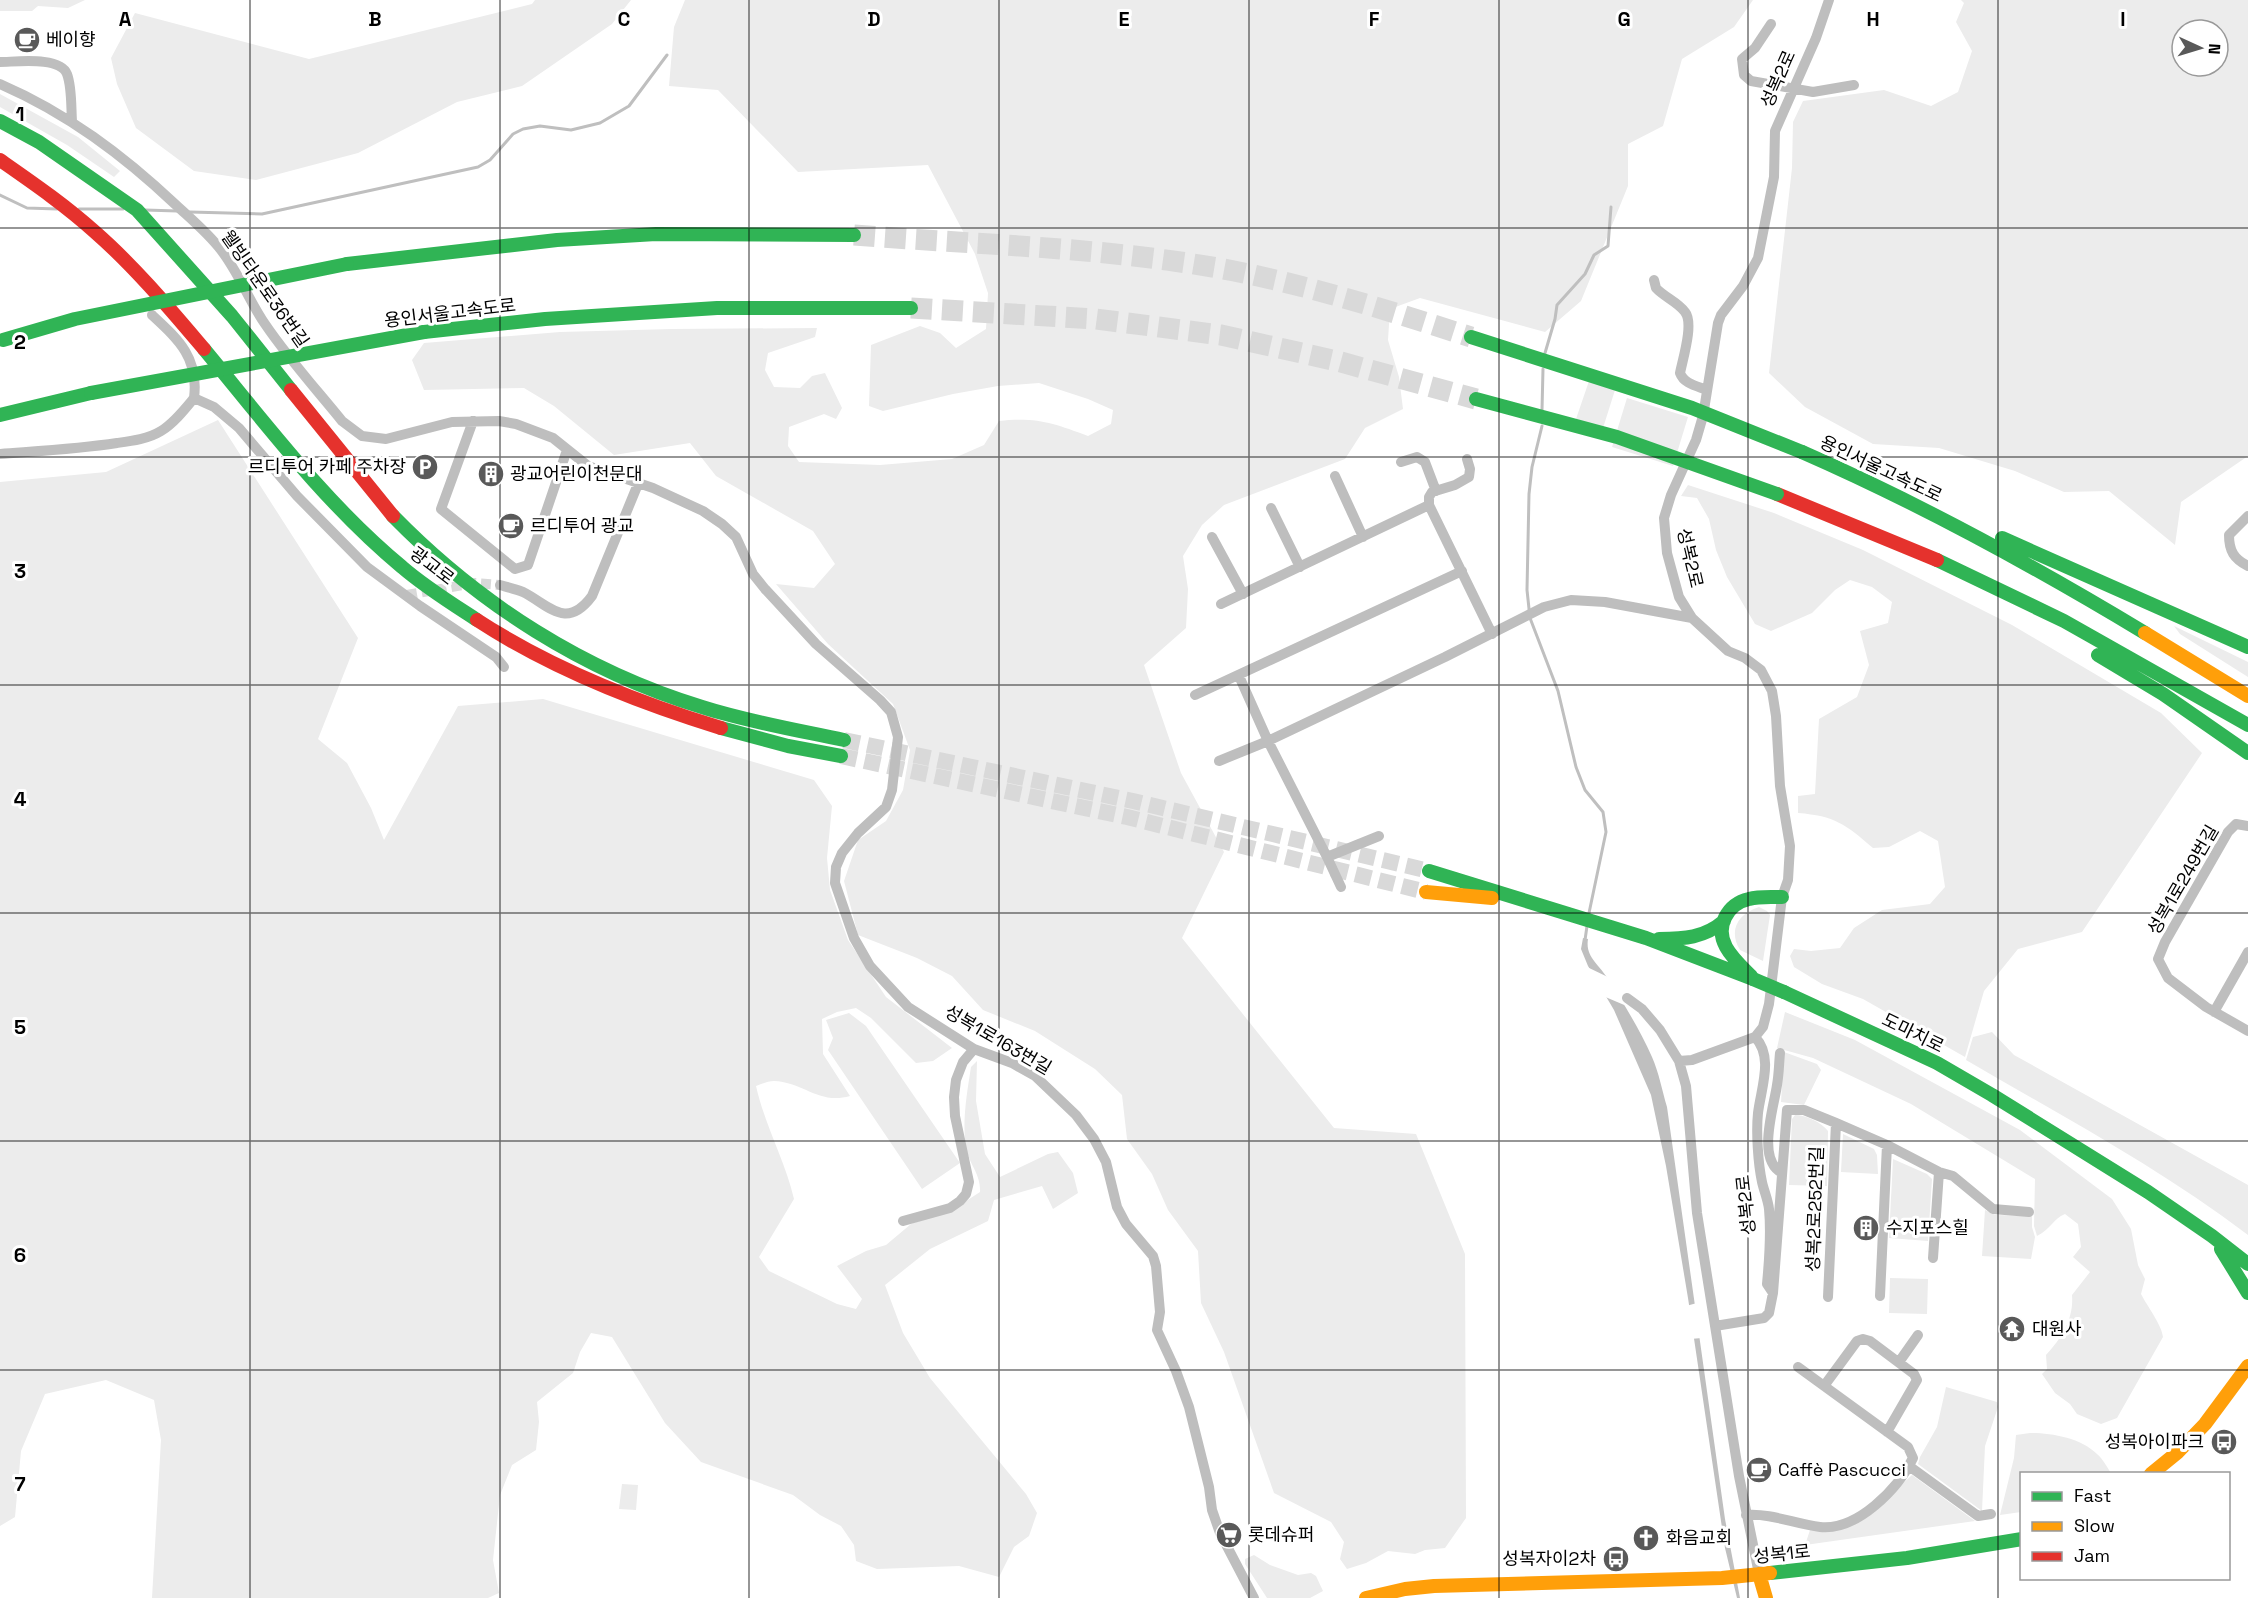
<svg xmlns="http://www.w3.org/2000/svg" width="2248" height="1598" font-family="'Space Grotesk','Noto Sans KR',sans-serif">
  <rect width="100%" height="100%" fill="#fff"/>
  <path fill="#ececec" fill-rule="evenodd" d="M 0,0 L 85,0 L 68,8 L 38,6 L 32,11 L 0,11 Z
    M 535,0 L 631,0 L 612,24 L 522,86 L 457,102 L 358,153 L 256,180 L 194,171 L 136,128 L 117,84 L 111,58 L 135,13 L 309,59 L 532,4 Z
    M 685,0 L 1753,0 L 1734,27 L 1682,59 L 1663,126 L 1628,144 L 1628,186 L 1581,301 L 1545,332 L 1420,298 L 1390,309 L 1388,340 L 1399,377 L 1403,409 L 1365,428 L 1345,459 L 1224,505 L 1202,525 L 1183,556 L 1188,589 L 1186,628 L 1144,665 L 1181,773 L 1224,852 L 1182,938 L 1334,1128 L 1416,1134 L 1465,1254 L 1466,1518 L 1445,1548 L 1425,1550 L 1415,1554 L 1388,1551 L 1366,1563 L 1347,1569 L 1340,1559 L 1344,1542 L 1331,1522 L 1274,1493 L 1224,1352 L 1201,1303 L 1198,1251 L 1168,1210 L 1152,1174 L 1127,1139 L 1122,1095 L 1095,1069 L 1035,1031 L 983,1010 L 952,976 L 917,958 L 858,935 L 844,881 L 858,840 L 886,821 L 903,790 L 910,750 L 893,704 L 828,644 L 776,584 L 814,588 L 835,564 L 813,531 L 716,476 L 690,443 L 614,455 L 554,406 L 524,388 L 424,390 L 412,360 L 424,343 L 560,332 L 672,329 L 817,328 L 815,337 L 768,353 L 765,370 L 774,387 L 800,388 L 812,376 L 825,373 L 842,408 L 836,419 L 824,414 L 789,427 L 788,446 L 799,462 L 880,465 L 952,459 L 984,445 L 999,421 C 1037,417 1053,423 1088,436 L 1111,424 L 1113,410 L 1088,399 L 1039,383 L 998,386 L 953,394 L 883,411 L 869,406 L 871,345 L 920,326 L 940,333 L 956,348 L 986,329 L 988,293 L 975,254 L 928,165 L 798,172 L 718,90 L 669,86 L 674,27 Z
    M 1961,0 L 2248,0 L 2248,456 L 2181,502 L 2175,545 L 2109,491 L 2064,492 L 2015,471 L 1939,448 L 1873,444 L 1805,407 L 1769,373 L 1792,168 L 1793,122 L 1803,101 L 1884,90 L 1931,106 L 1958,92 L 1972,51 L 1956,22 L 1964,3 ZM 2182,30 L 2218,30 L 2218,66 L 2182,66 Z
    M 0,94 L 78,137 L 120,171 L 114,177 L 67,145 L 0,107 Z
    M 1589,381 L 1615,390 L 1603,428 L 1576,419 Z
    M 1627,398 L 1688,417 L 1673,466 L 1612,447 Z
    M 218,420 L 358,638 L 318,739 L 347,763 L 371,808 L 384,840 L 458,706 L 543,699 L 814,780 L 832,806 L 827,858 L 830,890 L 848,940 L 886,997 L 952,1048 L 933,1061 L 916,1063 L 871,1018 L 856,1008 L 837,1012 L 822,1019 L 823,1054 L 850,1096 C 819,1105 803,1082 774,1081 C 768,1081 761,1084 756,1086 C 765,1126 785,1160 794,1199 L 759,1257 L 769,1271 L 837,1304 L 856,1309 L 862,1299 L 837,1266 L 866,1251 L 886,1245 L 911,1224 L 957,1207 L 980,1192 C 981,1176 971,1166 967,1152 C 961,1126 967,1093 971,1067 L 977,1061 L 976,1101 L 985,1154 L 1000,1177 L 1048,1154 L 1058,1152 L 1073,1173 L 1078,1193 L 1053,1209 L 1042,1186 L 994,1200 L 988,1221 L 930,1249 L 885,1285 L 903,1333 L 930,1378 L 1026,1494 L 1037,1513 L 1029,1536 L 1014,1547 L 999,1577 L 959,1566 L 877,1569 L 856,1561 L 854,1545 L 841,1526 L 820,1515 L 793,1495 L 701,1462 L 665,1423 L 612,1337 L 591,1333 L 580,1352 L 573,1373 L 537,1402 L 539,1422 L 536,1450 L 512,1465 L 500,1495 L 493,1560 L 499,1593 L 488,1598 L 152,1598 L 161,1440 L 154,1400 L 106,1380 L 45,1394 L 21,1451 L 15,1517 L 0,1526 L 0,482 L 106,472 Z
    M 1688,485 L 1774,513 L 1863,550 L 2012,625 L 2161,713 L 2202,753 L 2082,932 L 2018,949 L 1984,991 L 1965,1057 L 1863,999 L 1822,984 L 1794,967 L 1790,956 L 1794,949 L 1811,951 L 1840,948 L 1854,928 L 1882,910 L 1930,904 L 1945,887 L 1938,841 L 1920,831 L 1889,847 L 1873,848 C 1845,824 1835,816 1798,813 L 1798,796 L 1815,794 L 1819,719 L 1857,697 L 1869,665 L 1860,631 L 1888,623 L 1892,602 L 1872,587 L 1850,580 L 1835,590 L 1812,613 L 1771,631 L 1755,624 L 1727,577 L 1716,550 L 1709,519 L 1697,498 L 1681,496 Z
    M 2174,626 L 2248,662 L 2248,677 L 2180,634 Z
    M 1759,907 L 1767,911 L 1770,915 L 1763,961 L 1740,950 C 1728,930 1738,914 1759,907 Z
    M 1785,1012 L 1855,1040 L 2020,1130 L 2112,1199 L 2131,1229 L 2138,1265 L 2145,1279 L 2141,1294 C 2147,1306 2162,1325 2163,1337 L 2117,1418 L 2101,1424 L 2077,1414 L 2070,1404 L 2055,1393 L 2042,1374 L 2047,1369 L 2046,1355 C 2062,1338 2074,1318 2072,1295 L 2090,1272 L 2073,1257 L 2081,1247 L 2078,1224 L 2065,1214 C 2053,1219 2051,1229 2037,1236 L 2034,1226 L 2035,1179 L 1911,1104 L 1813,1058 L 1777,1048 Z
    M 849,1013 L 866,1026 L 960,1163 L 922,1189 L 828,1050 L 833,1038 L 826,1020 Z
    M 1992,1032 L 2014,1055 L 2248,1185 L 2248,1235 C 2160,1168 2062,1116 1966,1060 L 1973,1037 Z
    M 1784,1052 L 1817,1064 L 1821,1070 L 1804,1105 L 1781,1102 Z
    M 1795,1115 C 1806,1115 1821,1122 1828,1131 L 1827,1186 L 1789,1185 L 1792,1119 Z
    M 1843,1134 L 1874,1149 L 1877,1155 L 1878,1174 L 1841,1172 Z
    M 1893,1159 L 1927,1174 L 1932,1179 L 1928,1241 L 1889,1238 Z
    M 1985,1210 L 1995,1215 L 2032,1216 L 2032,1227 L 2035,1237 L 2031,1259 L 1982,1256 Z
    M 1890,1278 L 1928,1279 L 1927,1314 L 1889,1313 Z
    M 1946,1387 L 1997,1402 L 1998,1407 L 1985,1446 L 1982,1511 L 1918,1464 L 1920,1457 L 1937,1427 Z
    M 2030,1433 C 2052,1433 2081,1438 2097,1454 C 2103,1459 2107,1467 2111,1473 L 2022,1474 L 2021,1512 L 2000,1515 L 2014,1458 L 2016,1435 Z
    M 1912,1475 L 1975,1521 L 1805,1545 L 1810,1530 C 1824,1527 1849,1526 1862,1519 C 1882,1509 1895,1490 1912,1475 Z
    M 622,1484 L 638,1485 L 636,1510 L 619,1509 Z
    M 1254,1555 L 1270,1565 L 1298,1575 L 1311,1573 L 1316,1576 L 1323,1591 L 1310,1598 L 1267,1598 L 1245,1564 L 1245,1559 Z"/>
  <path fill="#bfbfbf" d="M 1583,938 L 1588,939 C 1585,957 1599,964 1608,979 C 1624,1004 1640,1030 1652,1057 C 1659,1073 1662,1090 1667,1107 L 1725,1519 L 1740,1598 L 1737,1598 L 1725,1548 L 1688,1298 L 1666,1166 L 1651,1095 L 1614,1010 L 1588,966 L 1581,949 Z"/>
  <path fill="#fff" d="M 1585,966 L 1612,979 L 1629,1007 L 1603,996 Z
    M 1697,1303 L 1702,1338 L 1690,1339 L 1686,1306 Z"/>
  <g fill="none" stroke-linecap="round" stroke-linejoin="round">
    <path stroke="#bfbfbf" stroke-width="3" d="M 0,195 L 27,208 L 57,209
      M 79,209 L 123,209
      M 145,210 L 177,211
      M 190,212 L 262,214 L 478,167 L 490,160 L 513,134 L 523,129 L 540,126 L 571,130 L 600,123 L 629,106 L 667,55
      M 1545,353 L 1555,319 L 1557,305 L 1585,274 L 1594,255 L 1608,246 L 1611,207
      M 1542,410 L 1543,369
      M 1542,426 L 1532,467 L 1529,494 L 1527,590 L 1530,618 L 1558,691 L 1576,767 L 1585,790 L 1603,812 L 1606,832 L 1589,913
      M 1585,940 L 1587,926"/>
    <path stroke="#d9d9d9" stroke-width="10" stroke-dasharray="10 5" stroke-linecap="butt" d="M 407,595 L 475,583 L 500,585"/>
    <path stroke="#d9d9d9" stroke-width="16" stroke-dasharray="16 8" stroke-linecap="butt" d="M 844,740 L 1133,801 L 1429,871
      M 841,756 L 1127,817 L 1426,892"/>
    <path stroke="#d9d9d9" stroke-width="21" stroke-dasharray="21 10" stroke-linecap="butt" d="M 854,235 C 981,245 1109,247 1234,271 C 1315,287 1393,312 1471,337
      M 911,308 L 1096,319 L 1221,335 L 1337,361 L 1476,399"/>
    <path stroke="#bebebe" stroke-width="10" d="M 1771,24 L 1755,48 L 1742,59 L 1744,75 L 1751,81 L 1813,92 L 1854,85
      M 0,62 C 16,62 60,56 67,74 C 72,87 71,107 72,121
      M 0,84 C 67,113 123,155 176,205 C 191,219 208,233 221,250 C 239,273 249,301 265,324 C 288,358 316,389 342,421 L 362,436 L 386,439 L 452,422 L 499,421 L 516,424 L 553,438 L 588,466 L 653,488 L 703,511 L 722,524 L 736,537 L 753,574 L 765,589 L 816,644 L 880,700 L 891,712 L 898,737 L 892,790 L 886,807 L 858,833 L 842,853 L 836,867 L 835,883 L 854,938 L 870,966 L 908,1007 L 974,1049 L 1012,1063 L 1035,1076 L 1076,1115 L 1094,1139 L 1106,1162 L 1117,1207 L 1126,1224 L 1153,1256 L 1156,1266 L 1160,1312 L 1157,1330 L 1176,1371 L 1189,1407 L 1209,1487 L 1212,1510 L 1220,1533 L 1254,1598
      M 1654,280 L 1656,288 C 1664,297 1678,302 1685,312 C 1694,323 1683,358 1680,373 C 1684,384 1697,386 1707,390
      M 194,398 L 214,407 L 239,428 L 297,496 L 367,567 L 420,606 L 496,657 L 504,667
      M 473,421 L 441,509 L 515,569 L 528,565 L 567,450
      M 0,454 C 39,451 78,449 117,443 C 132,441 148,439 161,431 C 174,423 185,409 194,398 C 199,358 179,340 152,315
      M 1401,462 L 1417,457 L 1425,462 L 1436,491
      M 1335,476 L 1363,537
      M 1429,505 L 1429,497 L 1432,492 L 1455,485 L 1469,477 L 1470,469 L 1467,459
      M 1271,508 L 1300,567
      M 2248,516 L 2229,535 C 2229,551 2234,559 2248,566
      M 1212,537 L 1243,594
      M 500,585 C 507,587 515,589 523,592 C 549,605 566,631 592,596 L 638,484
      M 1221,604 L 1429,505 L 1492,634
      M 1239,676 L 1268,741 L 1327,857 L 1379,836
      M 1195,695 L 1462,571
      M 1219,761 L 1268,741 L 1445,657 L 1544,607 L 1571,600 L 1605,602 L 1692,618
      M 2248,826 L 2236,824 L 2228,832 L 2165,942 L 2158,959 L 2168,978 L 2206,1007 L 2248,1031
      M 1327,857 L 1341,887
      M 1627,998 L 1642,1009 L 1660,1030 L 1679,1061 L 1686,1086 L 1697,1213 L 1739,1476 L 1759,1574
      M 2214,1012 L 2248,952
      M 1755,1037 C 1774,1057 1761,1088 1758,1113 C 1756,1132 1758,1163 1762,1182 C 1764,1191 1768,1200 1769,1209 C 1771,1230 1769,1263 1767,1284 L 1773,1293
      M 1780,1053 C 1779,1063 1779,1074 1777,1085 C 1774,1107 1756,1160 1782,1173
      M 1679,1061 L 1692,1060 L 1755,1037 L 1763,1027 L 1769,1004 L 1782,897 L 1788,880 L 1790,846 L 1780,786 L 1776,716 L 1772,691 L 1761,670 L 1745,658 L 1728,651 L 1692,618 L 1679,597 L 1667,553 L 1664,518 L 1671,495 L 1696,440 L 1703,416 L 1718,323 L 1721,315 L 1743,286 L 1758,258 L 1774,177 L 1775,131 L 1816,38 L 1829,0
      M 903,1221 L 950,1208 L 960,1201 L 966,1194 L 969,1182 L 955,1116 L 954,1097 L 956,1080 L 963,1062 L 974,1049
      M 1933,1258 L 1939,1172
      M 1880,1296 L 1887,1145
      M 1828,1297 L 1836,1123
      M 1715,1326 L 1764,1318 L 1769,1313 L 1773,1293 L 1787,1110 L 1804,1110 L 1836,1123 L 1887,1145 L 1939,1172 L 1953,1176 L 1993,1209 L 2029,1212
      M 1899,1362 L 1918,1335
      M 1824,1386 L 1857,1341 L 1863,1339 L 1870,1341 L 1914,1374 L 1917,1380 L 1887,1432
      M 1909,1466 L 1978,1516 L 1991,1514
      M 1746,1515 C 1771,1513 1795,1524 1820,1527 C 1857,1531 1898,1489 1913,1458 L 1908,1447 L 1798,1367"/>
    <path stroke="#30b455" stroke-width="14" d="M 0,121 L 39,142 L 137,210 L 232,316 L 291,390
      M 347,264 L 557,240 L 656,234 L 854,235
      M 424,332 L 545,319 L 717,308 L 911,308
      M 204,349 C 266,424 326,504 402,567 C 425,587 451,603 477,620
      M 0,415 L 91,393
      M 1802,452 C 1921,504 2034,566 2145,633
      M 393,516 C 479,604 584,671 702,707 C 749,722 797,730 844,740
      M 2002,538 L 2248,647
      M 1937,560 L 2064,621 L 2248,725
      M 2098,655 L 2163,694 L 2248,753
      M 721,728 L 788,746 L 841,756
      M 1429,871 L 1646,938 L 1753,979
      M 1659,939 C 1684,939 1704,938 1724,921
      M 1751,976 C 1742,967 1732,958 1726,947 C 1715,927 1727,904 1749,899 C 1759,896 1771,897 1782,897
      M 1784,992 L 1937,1063 L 1992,1095 L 2148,1192 L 2212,1236 L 2248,1264
      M 2221,1249 L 2248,1293
      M 1770,1573 L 1907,1558 L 2022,1539"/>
    <path stroke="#ff9f0a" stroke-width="14" d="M 2145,633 L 2248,696
      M 1426,892 L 1492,898
      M 2151,1474 L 2178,1452 L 2205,1424 L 2248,1366
      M 1759,1574 L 1766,1598
      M 1366,1598 L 1405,1589 L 1434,1586 L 1722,1578 L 1770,1573"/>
    <path stroke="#e5322d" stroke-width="14" d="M 0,160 C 33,183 65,205 95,232 C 135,267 170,309 204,349
      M 291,390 L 393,516
      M 1777,494 L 1937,560
      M 477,620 C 552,669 636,702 721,728"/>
    <path stroke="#30b455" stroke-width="14" d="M 1471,337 L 1692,408 L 1802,452
      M 3,340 L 75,319 L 347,264
      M 91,393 L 424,332
      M 1476,399 L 1617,437 L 1777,494
      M 1753,979 L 1784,992"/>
  </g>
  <path fill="none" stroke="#000" stroke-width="1.5" stroke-opacity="0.55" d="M 250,0 L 250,1598M 500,0 L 500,1598M 749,0 L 749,1598M 999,0 L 999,1598M 1249,0 L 1249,1598M 1499,0 L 1499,1598M 1748,0 L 1748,1598M 1998,0 L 1998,1598M 0,228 L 2248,228M 0,457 L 2248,457M 0,685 L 2248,685M 0,913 L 2248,913M 0,1141 L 2248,1141M 0,1370 L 2248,1370"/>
  <defs>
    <symbol id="cafe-disc" viewBox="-11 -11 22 22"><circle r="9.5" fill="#595959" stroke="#fff"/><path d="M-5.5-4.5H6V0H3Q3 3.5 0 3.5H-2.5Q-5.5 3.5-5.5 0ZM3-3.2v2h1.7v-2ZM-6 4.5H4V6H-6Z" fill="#fff"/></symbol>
    <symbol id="parking-disc" viewBox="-11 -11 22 22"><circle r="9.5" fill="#595959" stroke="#fff"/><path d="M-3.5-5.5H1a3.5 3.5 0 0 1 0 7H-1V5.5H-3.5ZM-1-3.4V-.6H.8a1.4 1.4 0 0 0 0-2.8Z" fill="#fff"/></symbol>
    <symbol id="building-disc" viewBox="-11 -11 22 22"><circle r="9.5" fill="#595959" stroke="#fff"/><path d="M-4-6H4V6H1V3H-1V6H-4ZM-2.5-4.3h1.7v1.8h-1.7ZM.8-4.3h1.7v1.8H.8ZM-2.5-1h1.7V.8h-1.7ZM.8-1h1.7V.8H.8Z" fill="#fff"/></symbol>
    <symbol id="temple-disc" viewBox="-11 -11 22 22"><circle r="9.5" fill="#595959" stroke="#fff"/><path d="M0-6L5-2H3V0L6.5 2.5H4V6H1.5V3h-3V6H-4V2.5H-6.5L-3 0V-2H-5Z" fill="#fff"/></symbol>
    <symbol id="bus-disc" viewBox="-11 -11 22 22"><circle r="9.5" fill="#595959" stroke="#fff"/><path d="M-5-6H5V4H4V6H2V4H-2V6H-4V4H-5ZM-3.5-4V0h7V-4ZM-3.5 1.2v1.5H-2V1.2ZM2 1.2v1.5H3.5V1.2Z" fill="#fff"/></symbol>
    <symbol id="supermarket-disc" viewBox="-11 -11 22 22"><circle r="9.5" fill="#595959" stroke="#fff"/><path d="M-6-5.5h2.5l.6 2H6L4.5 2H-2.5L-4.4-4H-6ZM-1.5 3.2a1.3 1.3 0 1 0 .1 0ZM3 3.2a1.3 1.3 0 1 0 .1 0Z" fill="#fff"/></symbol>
    <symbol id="church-disc" viewBox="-11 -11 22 22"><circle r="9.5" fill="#595959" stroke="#fff"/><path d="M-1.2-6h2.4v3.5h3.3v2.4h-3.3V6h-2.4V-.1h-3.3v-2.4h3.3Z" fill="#fff"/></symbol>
  </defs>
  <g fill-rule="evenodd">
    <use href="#cafe-disc" x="12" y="25" width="30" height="30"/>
    <use href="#parking-disc" x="410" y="452" width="30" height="30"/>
    <use href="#building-disc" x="476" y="459" width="30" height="30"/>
    <use href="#cafe-disc" x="496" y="511" width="30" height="30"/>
    <use href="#building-disc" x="1851" y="1213" width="30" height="30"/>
    <use href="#temple-disc" x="1997" y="1314" width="30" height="30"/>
    <use href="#bus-disc" x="2209" y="1427" width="30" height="30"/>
    <use href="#cafe-disc" x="1744" y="1455" width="30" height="30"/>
    <use href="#supermarket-disc" x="1214" y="1520" width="30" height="30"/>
    <use href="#church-disc" x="1631" y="1523" width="30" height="30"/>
    <use href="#bus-disc" x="1601" y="1544" width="30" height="30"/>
  </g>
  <g text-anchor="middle" stroke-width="6" stroke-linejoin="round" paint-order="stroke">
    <g font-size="18" fill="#000" stroke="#fff" text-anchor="start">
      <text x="46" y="46">베이향</text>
      <text x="406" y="473" text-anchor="end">르디투어 카페 주차장</text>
      <text x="510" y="480">광교어린이천문대</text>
      <text x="530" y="532">르디투어 광교</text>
      <text x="1886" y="1234">수지포스힐</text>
      <text x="2032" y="1335">대원사</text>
      <text x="2204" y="1448" text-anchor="end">성복아이파크</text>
      <text x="1778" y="1476">Caffè Pascucci</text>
      <text x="1248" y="1541">롯데슈퍼</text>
      <text x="1666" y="1544">화음교회</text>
      <text x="1596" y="1565" text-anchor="end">성복자이2차</text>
    </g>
    <g font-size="18" fill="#000" stroke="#fff">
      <text transform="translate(1778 79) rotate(-66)" y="6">성복2로</text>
      <text transform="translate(265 289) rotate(55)" y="6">웰빙타운로36번길</text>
      <text transform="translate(450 313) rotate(-7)" y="6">용인서울고속도로</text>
      <text transform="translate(1881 469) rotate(25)" y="6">용인서울고속도로</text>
      <text transform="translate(1690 558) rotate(77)" y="6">성복2로</text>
      <text transform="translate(432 566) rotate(37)" y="6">광교로</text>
      <text transform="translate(2183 880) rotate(-60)" y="6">성복1로249번길</text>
      <text transform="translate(1913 1033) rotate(26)" y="6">도마치로</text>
      <text transform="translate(998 1040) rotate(30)" y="6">성복1로163번길</text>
      <text transform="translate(1746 1205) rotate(-96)" y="6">성복2로</text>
      <text transform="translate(1815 1209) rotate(-88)" y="6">성복2로252번길</text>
      <text transform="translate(1782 1554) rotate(-6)" y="6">성복1로</text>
    </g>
  </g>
  <g font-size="20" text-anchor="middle" font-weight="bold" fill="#000" stroke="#fff" stroke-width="6" stroke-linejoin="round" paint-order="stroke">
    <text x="125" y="26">A</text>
    <text x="375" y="26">B</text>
    <text x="624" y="26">C</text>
    <text x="874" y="26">D</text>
    <text x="1124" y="26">E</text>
    <text x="1374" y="26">F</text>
    <text x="1624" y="26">G</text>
    <text x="1873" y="26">H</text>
    <text x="2123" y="26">I</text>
    <text x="20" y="121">1</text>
    <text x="20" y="349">2</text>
    <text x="20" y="578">3</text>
    <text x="20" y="806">4</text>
    <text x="20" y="1034">5</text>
    <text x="20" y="1262">6</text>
    <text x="20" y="1491">7</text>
  </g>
  <rect x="2020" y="1472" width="210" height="108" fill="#ffffff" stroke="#999999" stroke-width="1.5"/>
  <rect x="2032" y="1492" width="30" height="9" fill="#30b455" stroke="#999999" stroke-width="1.5"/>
  <text x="2074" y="1502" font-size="18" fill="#000000">Fast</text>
  <rect x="2032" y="1522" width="30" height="9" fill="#ff9f0a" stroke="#999999" stroke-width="1.5"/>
  <text x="2074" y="1532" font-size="18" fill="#000000">Slow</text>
  <rect x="2032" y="1552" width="30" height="9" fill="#e5322d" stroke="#999999" stroke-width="1.5"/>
  <text x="2074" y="1562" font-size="18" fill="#000000">Jam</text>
  <g transform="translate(2200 48) rotate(94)"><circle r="28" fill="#ffffff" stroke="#999999" stroke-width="1.5"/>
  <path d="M0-4.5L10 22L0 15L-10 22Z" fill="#595959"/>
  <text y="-9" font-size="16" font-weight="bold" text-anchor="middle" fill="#000000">N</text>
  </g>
</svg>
